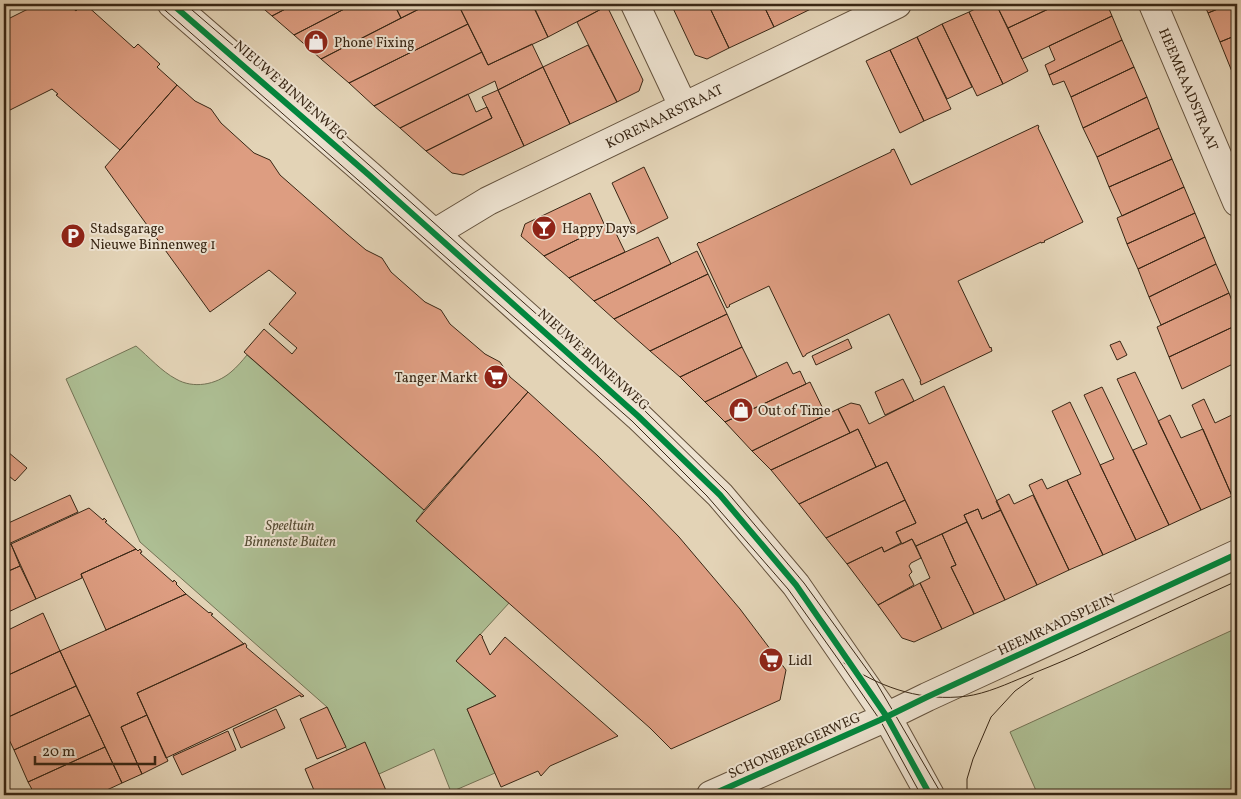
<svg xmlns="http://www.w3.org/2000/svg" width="1241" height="799" font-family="Vollkorn,serif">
  <rect width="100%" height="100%" fill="#e3d3b6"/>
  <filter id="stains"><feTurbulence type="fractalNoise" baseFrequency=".004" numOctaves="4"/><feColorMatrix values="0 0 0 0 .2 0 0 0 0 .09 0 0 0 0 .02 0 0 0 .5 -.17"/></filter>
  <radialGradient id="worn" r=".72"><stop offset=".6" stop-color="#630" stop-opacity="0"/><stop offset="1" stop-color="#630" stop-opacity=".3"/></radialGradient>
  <path fill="#adbe93" stroke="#737254" d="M 136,346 C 149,357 161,371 176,379 C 193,389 216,385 231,372 C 237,367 242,361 247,355 L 424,510 L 416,521 L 509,603 L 456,661 L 496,696 L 467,709 L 495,773 L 451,792 L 434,749 L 379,774 L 347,750 L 327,707 L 140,542 L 66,379 Z
    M 1237,628 L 1237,795 L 1038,795 L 1010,732 Z"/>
  <path fill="#dd9d81" stroke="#392715" d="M 38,4 L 68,4 L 76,11 L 82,4 L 85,4 L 134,48 L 138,44 L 160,64 L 157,67 L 177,85 L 120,150 L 56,95 L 58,94 L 52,89 L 4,113 L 4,21 Z
    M 258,4 L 295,4 L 272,16 Z
    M 295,4 L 354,4 L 294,35 L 272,16 Z
    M 354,4 L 394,4 L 401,18 L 321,59 L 294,35 Z
    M 394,4 L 429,4 L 401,18 Z
    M 429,4 L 458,4 L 468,24 L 349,83 L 321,59 Z
    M 458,4 L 473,4 L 474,6 L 480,4 L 532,4 L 548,37 L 488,65 Z
    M 546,4 L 606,4 L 607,6 L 548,37 L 535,9 Z
    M 671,4 L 708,4 L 729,48 L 707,59 L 695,55 Z
    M 708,4 L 763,4 L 774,27 L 729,48 Z
    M 763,4 L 819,4 L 819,5 L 774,27 Z
    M 985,4 L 996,4 L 1028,71 L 1003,84 L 969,12 Z
    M 996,4 L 1059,4 L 1008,28 Z
    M 1059,4 L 1107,4 L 1112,16 L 1022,59 L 1008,28 Z
    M 1204,4 L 1230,4 L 1208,13 Z
    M 1230,4 L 1237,4 L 1237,35 L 1220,42 L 1208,13 Z
    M 607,6 L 643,80 L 639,91 L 617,102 L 577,22 Z
    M 969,12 L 1003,84 L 977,96 L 942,24 Z
    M 1112,16 L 1122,40 L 1049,75 L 1045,65 L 1055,60 L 1049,46 Z
    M 468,24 L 482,52 L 374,106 L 349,83 Z
    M 942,24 L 972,87 L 947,99 L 917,37 Z
    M 1237,35 L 1237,84 L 1220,42 Z
    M 917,37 L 951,109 L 924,121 L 890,50 Z
    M 1122,40 L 1134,67 L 1071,97 L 1064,81 L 1053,85 L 1049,75 Z
    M 532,44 L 543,67 L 498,90 L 495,81 L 400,128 L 374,106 L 482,52 L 488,65 Z
    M 588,45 L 617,102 L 570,124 L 543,67 Z
    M 890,50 L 924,121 L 900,133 L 866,61 Z
    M 543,67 L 570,124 L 524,146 L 498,90 Z
    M 1134,67 L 1147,97 L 1083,128 L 1071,97 Z
    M 177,85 L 195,101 L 211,109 L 221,123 L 254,153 L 270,160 L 280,175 L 347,234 L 366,250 L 382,258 L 391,272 L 425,302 L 441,310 L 450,324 L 485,354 L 500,362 L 510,377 L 528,392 L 424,510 L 244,352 L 264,329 L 292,354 L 297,348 L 269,324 L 296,293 L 269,270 L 210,312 L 105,167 Z
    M 498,90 L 524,146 L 463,175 L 452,173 L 426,151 L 492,118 L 482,97 Z
    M 468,94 L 476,112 L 487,107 L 492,118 L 426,151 L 400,128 Z
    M 1147,97 L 1159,128 L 1097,157 L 1083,128 Z
    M 1038,125 L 1039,127 L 1038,128 L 1083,222 L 1044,241 L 1045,242 L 1041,243 L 1041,242 L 958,281 L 990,348 L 991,347 L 992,351 L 921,385 L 920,381 L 921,381 L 889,314 L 806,354 L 806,355 L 803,357 L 769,286 L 729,305 L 730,306 L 727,308 L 697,244 L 699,242 L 700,243 L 870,162 L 891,152 L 891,150 L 894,149 L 911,185 Z
    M 1159,128 L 1172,159 L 1109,187 L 1097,157 Z
    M 1172,159 L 1184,187 L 1122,216 L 1109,187 Z
    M 644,167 L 668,218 L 636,234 L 612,183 Z
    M 1184,187 L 1195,213 L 1127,244 L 1117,218 Z
    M 590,193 L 605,226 L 544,256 L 521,236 L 525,224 Z
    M 1195,213 L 1205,237 L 1138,269 L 1127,244 Z
    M 611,223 L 625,252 L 569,278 L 544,256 Z
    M 658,237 L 671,264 L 594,301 L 569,278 Z
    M 1205,237 L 1216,264 L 1149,297 L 1138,269 Z
    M 697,251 L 708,274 L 614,319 L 594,301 Z
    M 1216,264 L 1229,293 L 1161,325 L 1149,297 Z
    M 708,274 L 727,314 L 650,351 L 614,319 Z
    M 1229,293 L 1237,314 L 1237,325 L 1169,357 L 1157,327 Z
    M 727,314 L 742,347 L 680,377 L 650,351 Z
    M 1237,325 L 1237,362 L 1182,389 L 1169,357 Z
    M 848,339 L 852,348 L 816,365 L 812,356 Z
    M 1120,341 L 1127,355 L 1117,360 L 1110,345 Z
    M 742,347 L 757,377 L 705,402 L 680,377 Z
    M 787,362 L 793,374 L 800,371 L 806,384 L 725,422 L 705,402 Z
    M 1135,372 L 1201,510 L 1169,525 L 1133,450 L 1147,444 L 1117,379 Z
    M 903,379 L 914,401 L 885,415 L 875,392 Z
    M 810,382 L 826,415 L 752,451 L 725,422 Z
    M 944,386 L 1001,510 L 982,519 L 978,509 L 964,515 L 967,522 L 916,546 L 912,539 L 902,544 L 896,532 L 916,523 L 887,462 L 876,467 L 858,429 L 850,433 L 838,409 L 851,403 L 860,405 L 869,424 Z
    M 1102,387 L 1169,525 L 1136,540 L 1100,465 L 1114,459 L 1084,395 Z
    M 528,392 L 598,456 L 646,503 L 679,537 L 740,609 L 786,670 L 780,700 L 671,749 L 650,728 L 416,521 Z
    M 1204,399 L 1215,423 L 1236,413 L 1237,414 L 1237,494 L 1232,496 L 1192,405 Z
    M 1070,402 L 1136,540 L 1103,555 L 1067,480 L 1081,474 L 1052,411 Z
    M 838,409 L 850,433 L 771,470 L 752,451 Z
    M 1170,415 L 1181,438 L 1203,429 L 1232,496 L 1201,510 L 1158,421 Z
    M 858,429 L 876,467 L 799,504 L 771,470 Z
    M 8,452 L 27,468 L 15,481 L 4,472 L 4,457 Z
    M 887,462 L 905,500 L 826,538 L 799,504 Z
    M 1042,479 L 1047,489 L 1067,480 L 1103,555 L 1069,570 L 1029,485 Z
    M 1009,494 L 1014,504 L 1033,495 L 1069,570 L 1037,585 L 996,501 Z
    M 70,495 L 78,512 L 4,546 L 4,525 Z
    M 905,500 L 916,523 L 896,532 L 901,543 L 884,552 L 882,547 L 847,564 L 826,538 Z
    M 89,508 L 103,520 L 104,518 L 107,521 L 105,522 L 136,549 L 81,574 L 82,578 L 36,599 L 11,544 Z
    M 978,509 L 982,519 L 1001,510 L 1037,585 L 1005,600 L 964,515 Z
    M 967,522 L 1005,600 L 974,614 L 951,567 L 956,565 L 942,534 Z
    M 942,534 L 956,565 L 951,567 L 974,614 L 942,629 L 920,583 L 930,578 L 916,546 Z
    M 912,539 L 921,558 L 911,563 L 909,566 L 912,572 L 909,575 L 914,585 L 878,605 L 847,564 L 882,547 L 884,552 Z
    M 11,544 L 20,566 L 4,573 L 4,547 Z
    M 136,549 L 138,551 L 140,549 L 142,552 L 140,553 L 173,582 L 174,580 L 177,583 L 176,584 L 186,594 L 106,630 L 81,574 Z
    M 20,566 L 36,599 L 4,614 L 4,573 Z
    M 920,583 L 942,629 L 914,642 L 902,638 L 878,605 Z
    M 186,594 L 209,613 L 210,612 L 213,614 L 211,615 L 244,644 L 137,693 L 147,715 L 121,727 L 142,774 L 122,783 L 60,651 Z
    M 43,613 L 60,651 L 4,677 L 4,632 Z
    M 480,634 L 483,637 L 482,637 L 490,655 L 505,637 L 618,736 L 550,766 L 541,776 L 538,771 L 501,787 L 467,709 L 496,696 L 456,661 Z
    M 245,643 L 247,646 L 246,647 L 304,696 L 301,697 L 300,695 L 166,758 L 137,693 Z
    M 60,651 L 76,686 L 4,719 L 4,677 Z
    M 76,686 L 90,715 L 14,750 L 4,729 L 4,719 Z
    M 327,707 L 346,747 L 317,759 L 300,719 Z
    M 276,709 L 285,728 L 241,748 L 233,729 Z
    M 90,715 L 105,747 L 28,782 L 14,750 Z
    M 147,715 L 168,761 L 142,774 L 121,727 Z
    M 228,731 L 236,750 L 182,775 L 173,756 Z
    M 365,742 L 388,795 L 316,795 L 305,769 Z
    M 105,747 L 122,783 L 96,795 L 35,795 L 28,782 Z"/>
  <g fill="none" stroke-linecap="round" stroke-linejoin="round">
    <defs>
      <path id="minor" d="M 172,4 L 369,175 L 638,416 L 720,495 L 796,585 L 887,717 L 930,795
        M 635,4 L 683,106
        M 1153,4 L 1237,202
        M 436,235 L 440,230 L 488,201 L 897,4
        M 711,795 L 880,720 L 927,697 L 1237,554"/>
    </defs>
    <use href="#minor" stroke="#64523d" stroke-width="30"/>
    <use href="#minor" stroke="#ede2d0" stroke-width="28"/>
    <path stroke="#392715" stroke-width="1" d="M 158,4 L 632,421 L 707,496 L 788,589 L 838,659 L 880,720 L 921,795
      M 185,4 L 277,83 L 642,408 L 727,492 L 804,583 L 876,682 L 942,795
      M 844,663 C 878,686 916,700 958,697 C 979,696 1000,687 1019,679 C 1039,671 1059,663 1079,654 C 1131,630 1184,605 1237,581
      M 967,795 L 967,779 L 973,759 L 991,717 L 1015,691 L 1033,678"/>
    <defs>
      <path id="cycleway" d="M 172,4 L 369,175 L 638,416 L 720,495 L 796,585 L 887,717 L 930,795
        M 711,795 L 880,720 L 927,697 L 1237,554"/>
    </defs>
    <use href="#cycleway" stroke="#ede2d0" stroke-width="9"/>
    <use href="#cycleway" stroke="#00873e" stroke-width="6"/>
  </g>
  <defs>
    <symbol id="shop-disc" viewBox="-11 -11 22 22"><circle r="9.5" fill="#8f2418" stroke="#ede2d0"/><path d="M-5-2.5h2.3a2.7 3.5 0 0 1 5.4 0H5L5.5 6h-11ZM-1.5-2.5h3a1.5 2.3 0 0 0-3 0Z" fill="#fff"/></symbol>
    <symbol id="bar-disc" viewBox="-11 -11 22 22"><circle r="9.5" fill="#8f2418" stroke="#ede2d0"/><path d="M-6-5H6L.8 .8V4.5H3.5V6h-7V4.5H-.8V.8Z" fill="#fff"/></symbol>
    <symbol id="parking-disc" viewBox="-11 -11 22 22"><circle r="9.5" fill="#8f2418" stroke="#ede2d0"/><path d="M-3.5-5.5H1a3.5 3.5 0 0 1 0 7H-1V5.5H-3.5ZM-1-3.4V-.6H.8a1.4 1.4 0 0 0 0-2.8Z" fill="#fff"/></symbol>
    <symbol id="supermarket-disc" viewBox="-11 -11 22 22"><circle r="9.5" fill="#8f2418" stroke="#ede2d0"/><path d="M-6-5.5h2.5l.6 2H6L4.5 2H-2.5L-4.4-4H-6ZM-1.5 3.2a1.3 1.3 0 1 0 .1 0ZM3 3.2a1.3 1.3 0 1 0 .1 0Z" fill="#fff"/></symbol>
  </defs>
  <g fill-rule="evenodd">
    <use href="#shop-disc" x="302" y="28" width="28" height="28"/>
    <use href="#bar-disc" x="530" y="214" width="28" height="28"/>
    <use href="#parking-disc" x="59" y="222" width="28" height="28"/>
    <use href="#supermarket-disc" x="482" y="363" width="28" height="28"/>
    <use href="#shop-disc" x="727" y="396" width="28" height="28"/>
    <use href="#supermarket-disc" x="757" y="646" width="28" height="28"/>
  </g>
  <g text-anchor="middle" stroke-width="4" stroke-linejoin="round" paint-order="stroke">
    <g font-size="14" fill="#392715" stroke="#ede2d0" text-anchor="start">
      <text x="334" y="47">Phone Fixing</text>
      <text x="90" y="233">Stadsgarage<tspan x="90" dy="16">Nieuwe Binnenweg 1</tspan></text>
      <text x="562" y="233">Happy Days</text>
      <text x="478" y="382" text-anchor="end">Tanger Markt</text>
      <text x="758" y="415">Out of Time</text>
      <text x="788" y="665">Lidl</text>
    </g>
    <g font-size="14" fill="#392715" stroke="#ede2d0">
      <text transform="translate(1189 89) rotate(67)" y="5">HEEMRAADSTRAAT</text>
      <text transform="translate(291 90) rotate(41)" y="5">NIEUWE BINNENWEG</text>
      <text transform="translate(664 116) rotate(-26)" y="5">KORENAARSTRAAT</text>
      <text transform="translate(594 359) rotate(42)" y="5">NIEUWE BINNENWEG</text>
      <text transform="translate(1056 624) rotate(-25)" y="5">HEEMRAADSPLEIN</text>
      <text transform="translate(794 745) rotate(-24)" y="5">SCHONEBERGERWEG</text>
    </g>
    <g font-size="14" font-style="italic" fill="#564d34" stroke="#ede2d0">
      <text x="290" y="530">Speeltuin<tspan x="290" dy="16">Binnenste Buiten</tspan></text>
    </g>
  </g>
  <rect width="1241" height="799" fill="none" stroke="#e3d3b6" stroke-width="20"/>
  <rect x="5" y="5" width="1231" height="789" fill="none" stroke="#392715" stroke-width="2.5"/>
  <rect x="10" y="10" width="1221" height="779" fill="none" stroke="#392715"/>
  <path d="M35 756v8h120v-8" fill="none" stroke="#392715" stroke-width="2.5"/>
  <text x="42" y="756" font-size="15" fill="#392715" stroke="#ede2d0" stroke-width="4" paint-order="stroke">20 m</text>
  <rect width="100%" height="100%" filter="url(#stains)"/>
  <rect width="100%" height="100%" fill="url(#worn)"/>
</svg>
